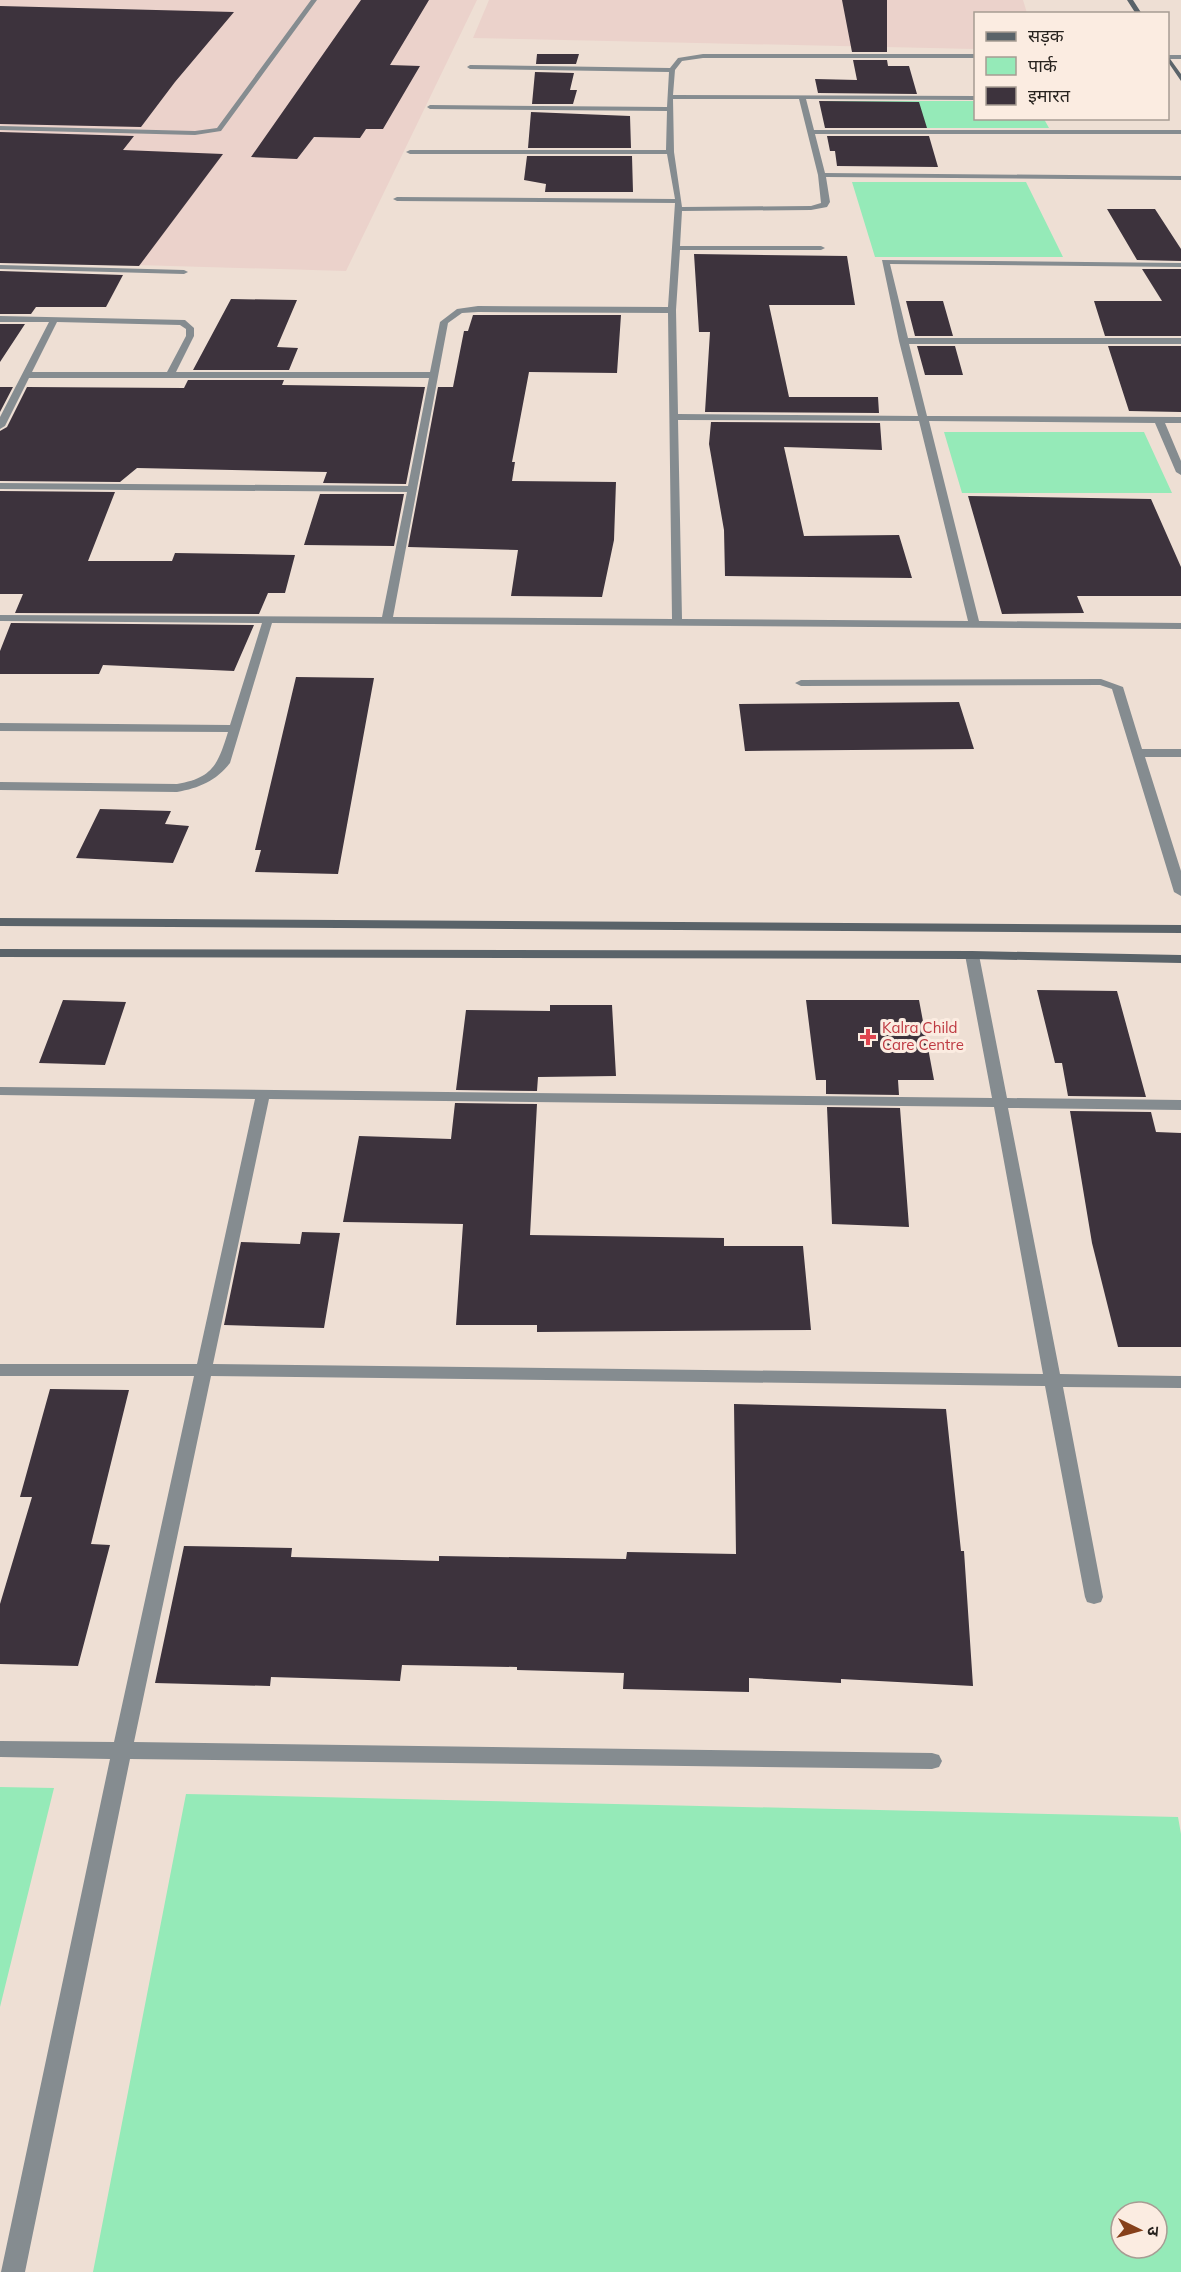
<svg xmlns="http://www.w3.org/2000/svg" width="1181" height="2272" font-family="Mulish,'Noto Sans Devanagari',sans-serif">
  <rect width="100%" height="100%" fill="#eedfd4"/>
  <path fill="#ebd2cb" d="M 0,0 L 477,0 L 346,271 L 0,261 Z
    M 489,0 L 1023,0 L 1027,13 L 976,14 L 975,49 L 473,38 Z"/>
  <path fill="#95eab8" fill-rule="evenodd" d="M 826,101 L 975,101 L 976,118 L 1044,119 L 1049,128 L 833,128 Z
    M 852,182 L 1026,182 L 1063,257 L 875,257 Z
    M 944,432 L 1144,432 L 1172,493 L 962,493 Z
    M 0,1787 L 54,1788 L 0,2007 Z
    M 186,1794 L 1178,1817 L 1181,1834 L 1181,2272 L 93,2272 ZM 1121,2212 L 1157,2212 L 1157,2248 L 1121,2248 Z"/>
  <path fill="#3d333d" d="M 361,0 L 429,0 L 390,65 L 420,66 L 383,129 L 366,129 L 360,138 L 314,137 L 297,159 L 251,157 Z
    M 842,0 L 887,0 L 887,52 L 852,52 Z
    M 0,6 L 234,12 L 175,82 L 141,127 L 0,124 Z
    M 537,54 L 579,54 L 576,64 L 536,64 Z
    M 853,60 L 887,60 L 888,66 L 909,66 L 917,94 L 818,93 L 815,79 L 857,80 Z
    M 535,72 L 574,73 L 570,90 L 577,90 L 573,104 L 532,104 Z
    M 819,101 L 919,102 L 927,128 L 825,128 Z
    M 531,112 L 630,116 L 631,148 L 528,148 Z
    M 0,132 L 134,136 L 123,150 L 223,154 L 139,266 L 0,263 Z
    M 827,136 L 929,136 L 938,167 L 837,166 L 835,151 L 830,151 Z
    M 527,156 L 632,156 L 633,192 L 545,192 L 546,184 L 524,180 Z
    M 1107,209 L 1155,209 L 1181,249 L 1181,261 L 1137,260 Z
    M 694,254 L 847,256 L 855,305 L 769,305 L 789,397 L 878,397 L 879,413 L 705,412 L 710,332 L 699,332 Z
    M 1142,269 L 1181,269 L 1181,336 L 1105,336 L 1094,301 L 1162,301 Z
    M 0,271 L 123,275 L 106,307 L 36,307 L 31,314 L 0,314 Z
    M 231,299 L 297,300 L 277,347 L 298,348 L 289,370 L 193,370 Z
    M 906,301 L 943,301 L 953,336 L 915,336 Z
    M 473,315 L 621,315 L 617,373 L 529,372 L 512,462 L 515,462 L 512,481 L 616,482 L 614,540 L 602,597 L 511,596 L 518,550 L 408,547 L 438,387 L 453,387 L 464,331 L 468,331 Z
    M 0,324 L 25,324 L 0,362 Z
    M 917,346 L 955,346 L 963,375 L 925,375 Z
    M 1108,346 L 1181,346 L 1181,412 L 1129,411 Z
    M 188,380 L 284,380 L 282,385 L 425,387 L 406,484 L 323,483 L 327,472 L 137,468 L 120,482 L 0,481 L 0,431 L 7,427 L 27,387 L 184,388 Z
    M 0,387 L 13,387 L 0,412 Z
    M 711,422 L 880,423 L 882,450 L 784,447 L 804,536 L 899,535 L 912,578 L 725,576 L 724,530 L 709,444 Z
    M 0,491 L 115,492 L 88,561 L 172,561 L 175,553 L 295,555 L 285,593 L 268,593 L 259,614 L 15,613 L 23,594 L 0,594 Z
    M 320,494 L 404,494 L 394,546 L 304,545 Z
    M 968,496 L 1151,499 L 1181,567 L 1181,596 L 1077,596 L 1084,613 L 1002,614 Z
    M 11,623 L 254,625 L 234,671 L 103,665 L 99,674 L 0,674 L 0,651 Z
    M 296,677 L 374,678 L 338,874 L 255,872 L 261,850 L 255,850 Z
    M 959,702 L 974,749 L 745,751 L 739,704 Z
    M 100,809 L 171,811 L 165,824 L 189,826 L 173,863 L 76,858 Z
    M 1037,990 L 1117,991 L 1146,1097 L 1068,1096 L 1062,1063 L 1055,1063 Z
    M 63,1000 L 126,1002 L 105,1065 L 39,1063 Z
    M 806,1000 L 919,1000 L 934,1080 L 898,1080 L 899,1095 L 826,1094 L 826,1080 L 816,1080 Z
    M 550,1005 L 612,1005 L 616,1076 L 538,1077 L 537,1091 L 456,1090 L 466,1010 L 550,1011 Z
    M 455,1103 L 537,1104 L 530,1235 L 724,1238 L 724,1246 L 803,1246 L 811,1330 L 537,1332 L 537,1325 L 456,1325 L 463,1224 L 343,1222 L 359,1136 L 451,1139 Z
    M 827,1107 L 900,1108 L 909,1227 L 832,1224 Z
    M 1070,1111 L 1151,1112 L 1156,1132 L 1181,1133 L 1181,1347 L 1118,1347 L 1092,1243 Z
    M 302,1232 L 340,1233 L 324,1328 L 224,1325 L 241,1242 L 300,1244 Z
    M 50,1389 L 129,1390 L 91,1544 L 110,1545 L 78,1666 L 0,1664 L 0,1604 L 32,1497 L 20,1497 Z
    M 734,1404 L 946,1409 L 961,1551 L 964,1551 L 973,1686 L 841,1679 L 841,1683 L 749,1678 L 749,1692 L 623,1689 L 624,1673 L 517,1670 L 517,1667 L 402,1665 L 400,1681 L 271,1677 L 270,1686 L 155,1683 L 184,1546 L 292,1548 L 291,1557 L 439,1561 L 439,1556 L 626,1559 L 627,1552 L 736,1554 Z"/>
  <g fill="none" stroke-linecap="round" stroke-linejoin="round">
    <path fill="#858c90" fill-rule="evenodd" d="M 311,0 L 317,0 L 221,131 L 195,135 L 0,130 L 0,126 L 195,131 L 217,128 Z
      M 1101,679 L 1123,687 L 1142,749 L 1181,749 L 1181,757 L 1145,757 L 1181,871 L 1181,896 L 1174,892 L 1112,689 L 1100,685 L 801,686 L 795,683 L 801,680 Z"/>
    <path fill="#858c90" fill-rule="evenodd" d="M 703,54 L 976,54 L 976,58 L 703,58 L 682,61 L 675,70 L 673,95 L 976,96 L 976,100 L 806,99 L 814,130 L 1181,130 L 1181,134 L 815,134 L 825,173 L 1181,176 L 1181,180 L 826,177 L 830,202 L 827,207 L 811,210 L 682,211 L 680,246 L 821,246 L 825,248 L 821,250 L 680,250 L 676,310 L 678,414 L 918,416 L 899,341 L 882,260 L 1181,263 L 1181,267 L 890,264 L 908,338 L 1181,338 L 1181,344 L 909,344 L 927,416 L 1181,417 L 1181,423 L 1165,423 L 1181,461 L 1181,475 L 1176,472 L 1155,423 L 929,421 L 979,621 L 1181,623 L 1181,629 L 272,623 L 230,763 C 216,781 199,788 177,792 L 0,790 L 0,782 L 177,784 C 213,778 218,764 228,732 L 0,731 L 0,723 L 230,725 L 262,623 L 0,621 L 0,615 L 382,617 L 407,492 L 0,489 L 0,483 L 408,486 L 429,378 L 29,378 L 5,426 L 0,429 L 0,417 L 49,322 L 0,322 L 0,316 L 185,320 L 194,328 L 194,336 L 176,372 L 430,372 L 440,322 L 457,309 L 478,306 L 668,307 L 675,203 L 397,201 L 393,199 L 397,197 L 675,199 L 667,154 L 410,154 L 406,152 L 410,150 L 666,150 L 667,111 L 430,109 L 427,107 L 430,105 L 667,107 L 669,72 L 470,69 L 467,67 L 470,65 L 670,68 L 678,58 ZM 673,99 L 799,99 L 818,175 L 821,203 L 811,206 L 682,207 L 674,152 ZM 478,312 L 668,313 L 672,619 L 393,617 L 448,323 L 462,313 ZM 57,322 L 180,325 L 186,329 L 186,336 L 167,372 L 32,372 ZM 678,420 L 919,421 L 968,621 L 682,619 Z
      M 1168,55 L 1181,55 L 1181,59 L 1168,59 Z
      M 0,265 L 184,270 L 188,272 L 184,274 L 0,269 Z
      M 972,951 L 979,955 L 1007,1098 L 1181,1100 L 1181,1110 L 1008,1108 L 1060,1374 L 1181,1376 L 1181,1388 L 1063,1387 L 1103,1597 L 1101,1602 L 1094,1604 L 1087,1602 L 1085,1597 L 1045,1386 L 211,1376 L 134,1742 L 932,1753 L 939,1755 L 942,1761 L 939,1767 L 932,1769 L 130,1759 L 25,2272 L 1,2272 L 110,1759 L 0,1757 L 0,1741 L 114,1742 L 194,1376 L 0,1376 L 0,1364 L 197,1364 L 255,1099 L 0,1095 L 0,1087 L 992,1098 L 965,955 ZM 269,1099 L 994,1107 L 1043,1374 L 213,1364 Z"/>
    <path fill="#5a6369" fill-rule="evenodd" d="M 1127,0 L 1133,0 L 1142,14 L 1136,14 Z
      M 1168,56 L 1181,74 L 1181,81 L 1168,62 Z
      M 0,918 L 1181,925 L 1181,933 L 0,926 Z
      M 0,949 L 972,951 L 1181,955 L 1181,963 L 972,959 L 0,957 Z"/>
  </g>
  <path fill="#e0444e" stroke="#fbece1" stroke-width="2" d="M865 1028h6v6h6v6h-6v6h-6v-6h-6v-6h6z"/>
  <g text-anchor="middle" stroke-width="6" stroke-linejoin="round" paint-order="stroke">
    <g font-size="15" fill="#be3a42" stroke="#fbece1" text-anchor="start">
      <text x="882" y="1033">Kalra Child<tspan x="882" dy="17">Care Centre</tspan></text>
    </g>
  </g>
  <rect x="974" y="12" width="195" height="108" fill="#fbece1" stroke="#a79c93" stroke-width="1.5"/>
  <rect x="986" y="32" width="30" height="9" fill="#5a6369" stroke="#a79c93" stroke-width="1.5"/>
  <text x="1028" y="42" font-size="18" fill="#28231f">सड़क</text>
  <rect x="986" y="57" width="30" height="18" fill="#95eab8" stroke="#a79c93" stroke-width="1.5"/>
  <text x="1028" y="72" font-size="18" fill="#28231f">पार्क</text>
  <rect x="986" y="87" width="30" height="18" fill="#3d333d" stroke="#a79c93" stroke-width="1.5"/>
  <text x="1028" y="102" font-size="18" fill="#28231f">इमारत</text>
  <g transform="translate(1139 2230) rotate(95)"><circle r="28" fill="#fbece1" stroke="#a79c93" stroke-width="1.5"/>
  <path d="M0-4.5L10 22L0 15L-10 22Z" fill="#86401a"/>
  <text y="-9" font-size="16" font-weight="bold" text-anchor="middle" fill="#28231f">उ</text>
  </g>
</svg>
